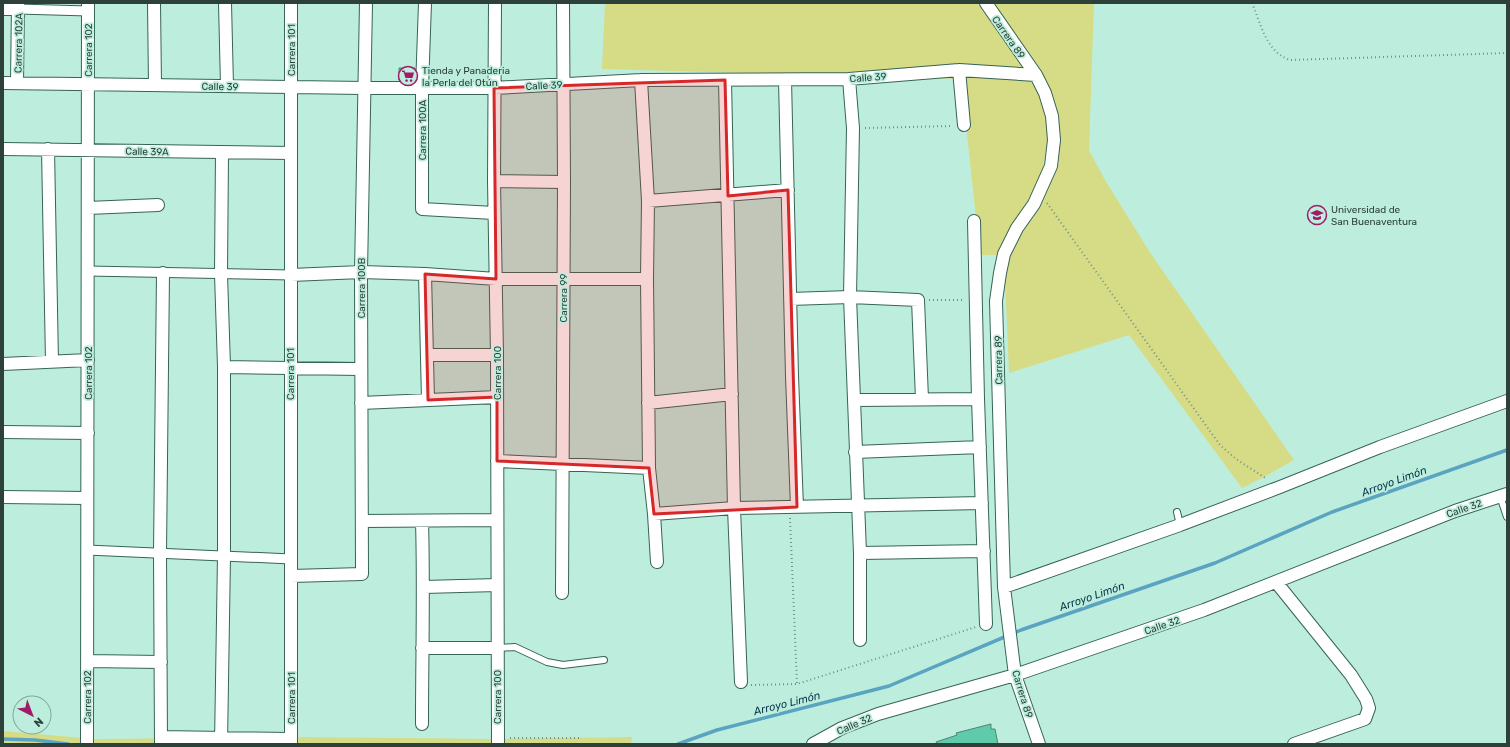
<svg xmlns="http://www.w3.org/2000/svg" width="1510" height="747" font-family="Rubik,sans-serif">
  <rect width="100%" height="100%" fill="#bdeedd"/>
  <path fill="#d6db86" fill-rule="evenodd" d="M 605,3 L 1094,3 L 1089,150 L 1105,180 L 1149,251 L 1294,460 L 1264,477 L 1242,488 L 1129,335 L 1009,373 L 1004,255 L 980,255 L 961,79 L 602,69 ZM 1050,125 L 1054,140 L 1040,186 Z
    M 3,731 L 95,739 L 302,737 L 497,739 L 632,737 L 631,744 L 3,744 Z"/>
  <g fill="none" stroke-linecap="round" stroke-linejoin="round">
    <path stroke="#5aa3c1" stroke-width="3.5" d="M 3,739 L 35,740 L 68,744
      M 678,744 L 717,730 L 889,686 L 1021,630 L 1215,563 L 1332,512 L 1507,450"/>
  </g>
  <path fill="#5fcbab" stroke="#548272" d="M 399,68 L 415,68 L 415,80 L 399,80 Z
    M 991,724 L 991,729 L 995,729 L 998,744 L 937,744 L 936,742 L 957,735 L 956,733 Z"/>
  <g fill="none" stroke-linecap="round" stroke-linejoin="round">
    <defs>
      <path id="service" d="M 1500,496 L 1507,517
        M 1177,512 L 1180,525
        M 497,648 L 515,647 L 547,662 L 563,665 L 604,660"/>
      <path id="pedestrian" d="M 18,9 L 88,11
        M 88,271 L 291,275
        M 87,550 L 291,559"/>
      <path id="minor" d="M 154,3 L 155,85
        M 225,3 L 227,86
        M 291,3 L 291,744
        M 425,3 L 422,88 L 422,209 L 494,213
        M 495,3 L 494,181 L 497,355 L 498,744
        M 986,3 L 1036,75 L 1045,93 L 1052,116 L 1054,140 L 1051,166 L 1034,204 L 1017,228 L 1004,254 L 1000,273 L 996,301 L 1004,587 L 1015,675 L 1039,744
        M 3,9 L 18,9
        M 959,70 L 964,125
        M 849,79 L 853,128 L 850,297 L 860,553 L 860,640
        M 641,80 L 648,201 L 647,279 L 649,468 L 654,514 L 657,562
        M 725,80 L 734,508 L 741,682
        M 785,80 L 792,376 L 797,507
        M 3,83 L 365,88 L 494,88 L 641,80 L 849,79 L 959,70 L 1036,75
        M 17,83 L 18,3
        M 3,149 L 291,153
        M 48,149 L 52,362
        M 494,181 L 564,182
        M 648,201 L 788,190
        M 88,208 L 158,205
        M 974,221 L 978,399 L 986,624
        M 425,274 L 428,400
        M 291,275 L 361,272 L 425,274 L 496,279 L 647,279
        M 790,299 L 850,297 L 918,300 L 922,399
        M 427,355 L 497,355
        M 3,364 L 88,360
        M 224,367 L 361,369
        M 854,400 L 978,399
        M 361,403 L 497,397
        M 648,403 L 732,394
        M 3,432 L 88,433
        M 855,452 L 980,447
        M 497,461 L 649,468
        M 3,497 L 87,498
        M 654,514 L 734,508 L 982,503
        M 362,521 L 497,520
        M 860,553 L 984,551
        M 291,576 L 362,574 L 361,272 L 366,3
        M 1276,582 L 1351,675 L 1366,699 L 1369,708 L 1365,719 L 1294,744
        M 424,587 L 497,585
        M 1004,587 L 1180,525 L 1280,487 L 1380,447 L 1507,401
        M 562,593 L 564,182 L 563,3
        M 422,648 L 497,648
        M 87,661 L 161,662
        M 422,724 C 422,656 424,588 422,521
        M 161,737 L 291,739
        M 87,744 L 88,3
        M 161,744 L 160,553 L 163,273
        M 221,744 L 224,556 L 224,367 L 221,274 L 222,152
        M 813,744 L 842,728 L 878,714 L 1015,675 L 1204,610 L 1455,511 L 1507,494"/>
    </defs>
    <use href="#service" stroke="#366456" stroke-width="8"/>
    <use href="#pedestrian" stroke="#366456" stroke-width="11"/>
    <use href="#minor" stroke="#366456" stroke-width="14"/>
    <path stroke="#719286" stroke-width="2" stroke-dasharray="1 3" stroke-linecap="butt" d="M 1252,3 C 1261,24 1266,52 1290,60 L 1507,53
      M 865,128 L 952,126
      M 1047,203 L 1220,445 L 1236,459 L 1267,479
      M 929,300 L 965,300
      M 790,518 L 797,684
      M 751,685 L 797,684 L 976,627
      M 510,738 L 580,738"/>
    <use href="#service" stroke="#fff" stroke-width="6"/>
    <use href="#pedestrian" stroke="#fff" stroke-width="9"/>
    <use href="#minor" stroke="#fff" stroke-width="12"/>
  </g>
  <path fill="#d62828" fill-opacity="0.2" stroke="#d62828" stroke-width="3" stroke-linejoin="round" d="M 725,80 L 728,196 L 788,190 L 797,507 L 654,514 L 649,468 L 497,461 L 497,397 L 428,400 L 425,274 L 496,279 L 494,88 Z"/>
  <defs>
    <symbol id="supermarket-ring" viewBox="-11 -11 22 22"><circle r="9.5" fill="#bdeedd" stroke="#a11b68" stroke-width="1.5"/><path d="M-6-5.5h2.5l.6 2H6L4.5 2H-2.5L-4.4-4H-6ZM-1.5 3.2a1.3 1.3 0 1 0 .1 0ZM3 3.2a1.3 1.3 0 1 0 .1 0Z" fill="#a11b68"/></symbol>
    <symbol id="university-ring" viewBox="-11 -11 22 22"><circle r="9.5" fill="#bdeedd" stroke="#a11b68" stroke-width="1.5"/><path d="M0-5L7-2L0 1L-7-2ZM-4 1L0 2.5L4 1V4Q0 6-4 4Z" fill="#a11b68"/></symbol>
  </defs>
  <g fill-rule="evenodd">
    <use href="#supermarket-ring" x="397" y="65" width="22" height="22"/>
    <use href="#university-ring" x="1306" y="204" width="22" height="22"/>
  </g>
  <g text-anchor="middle" stroke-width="3.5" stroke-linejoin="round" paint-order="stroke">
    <g font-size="10" fill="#2d413a" stroke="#bdeedd">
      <text transform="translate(1009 37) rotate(55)" y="4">Carrera 89</text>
      <text transform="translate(18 43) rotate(-89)" y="4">Carrera 102A</text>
      <text transform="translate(88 50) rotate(-90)" y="4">Carrera 102</text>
      <text transform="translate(291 50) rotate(-90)" y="4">Carrera 101</text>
      <text transform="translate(868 77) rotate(-4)" y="4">Calle 39</text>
      <text transform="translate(544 85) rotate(-3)" y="4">Calle 39</text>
      <text transform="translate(220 86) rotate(1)" y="4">Calle 39</text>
      <text transform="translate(422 130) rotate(-90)" y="4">Carrera 100A</text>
      <text transform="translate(147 151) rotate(1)" y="4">Calle 39A</text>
      <text transform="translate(361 288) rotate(-90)" y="4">Carrera 100B</text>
      <text transform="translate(563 298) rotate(-90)" y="4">Carrera 99</text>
      <text transform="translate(998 360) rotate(-91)" y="4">Carrera 89</text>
      <text transform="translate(88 373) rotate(-90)" y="4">Carrera 102</text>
      <text transform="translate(497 373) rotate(-90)" y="4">Carrera 100</text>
      <text transform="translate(290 374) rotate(-90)" y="4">Carrera 101</text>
      <text transform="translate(1464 508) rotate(-19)" y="4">Calle 32</text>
      <text transform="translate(1162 625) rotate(-19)" y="4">Calle 32</text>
      <text transform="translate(1023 694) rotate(73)" y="4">Carrera 89</text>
      <text transform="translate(87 697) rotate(-90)" y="4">Carrera 102</text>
      <text transform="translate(497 697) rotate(-90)" y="4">Carrera 100</text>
      <text transform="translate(291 698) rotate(-90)" y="4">Carrera 101</text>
      <text transform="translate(854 724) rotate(-23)" y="4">Calle 32</text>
    </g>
    <g font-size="10" fill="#2d413a" stroke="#bdeedd" text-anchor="start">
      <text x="422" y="74">Tienda y Panaderia<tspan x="422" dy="12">la Perla del Otún</tspan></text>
      <text x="1331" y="213">Universidad de<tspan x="1331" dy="12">San Buenaventura</tspan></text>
    </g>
    <g font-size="11" font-style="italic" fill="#0a3649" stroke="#bdeedd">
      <text transform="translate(1394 481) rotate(-20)" y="4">Arroyo Limón</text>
      <text transform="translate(1092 596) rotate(-19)" y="4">Arroyo Limón</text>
      <text transform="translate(787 703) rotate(-14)" y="4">Arroyo Limón</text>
    </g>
  </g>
  <rect width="1510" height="747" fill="none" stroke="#2d413a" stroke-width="8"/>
  <g transform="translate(32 715) rotate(138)"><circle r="19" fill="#bdeedd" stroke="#83a99c"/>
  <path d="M0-3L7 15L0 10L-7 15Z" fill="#a11b68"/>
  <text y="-6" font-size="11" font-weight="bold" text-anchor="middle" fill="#2d413a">N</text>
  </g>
</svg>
